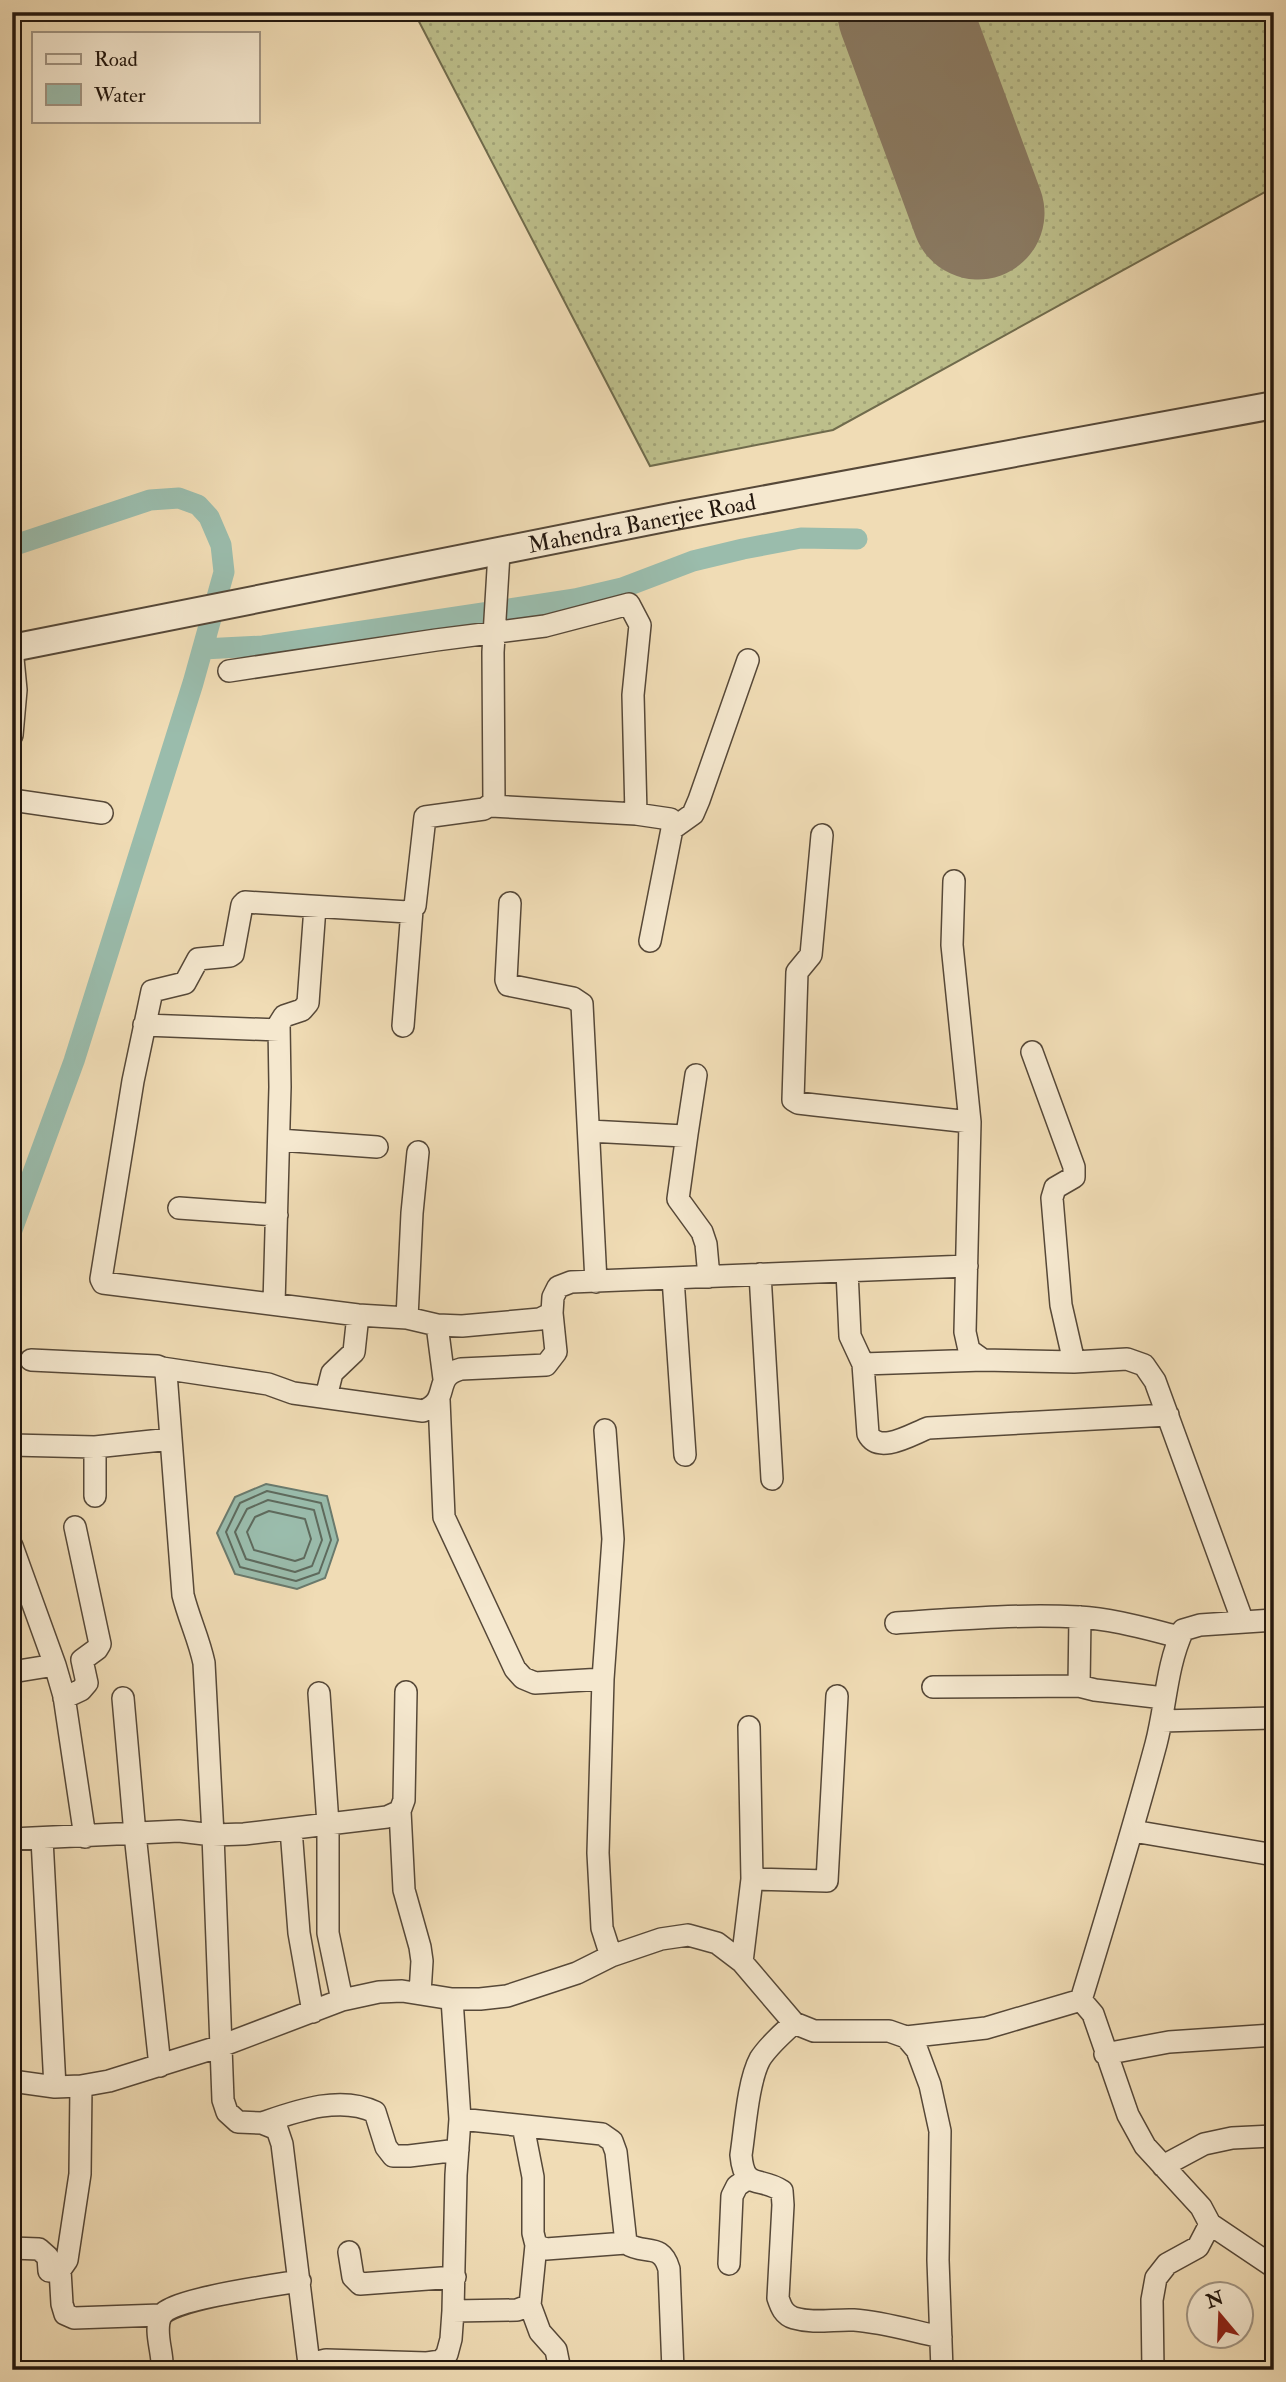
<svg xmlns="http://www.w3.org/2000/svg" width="1286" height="2382" font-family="'IM FELL Double Pica',serif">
  <defs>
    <pattern id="grass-dots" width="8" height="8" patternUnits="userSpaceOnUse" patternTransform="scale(1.75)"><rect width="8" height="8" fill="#bdbf8b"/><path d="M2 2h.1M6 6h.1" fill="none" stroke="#a2a377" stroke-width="1.8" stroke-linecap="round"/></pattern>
  </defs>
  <rect width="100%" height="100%" fill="#f0dcb5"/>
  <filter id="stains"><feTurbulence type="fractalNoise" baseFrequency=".00286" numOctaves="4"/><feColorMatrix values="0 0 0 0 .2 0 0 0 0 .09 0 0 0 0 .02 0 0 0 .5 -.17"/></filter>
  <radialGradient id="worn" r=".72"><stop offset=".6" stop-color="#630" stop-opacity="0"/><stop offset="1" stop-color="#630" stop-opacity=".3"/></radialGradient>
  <path fill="url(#grass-dots)" stroke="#706b4c" stroke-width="2" d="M 414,12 L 871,12 L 952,227 L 1030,198 L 960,12 L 1274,12 L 1274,187 L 833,430 L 650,466 Z"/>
  <path fill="#9abcac" stroke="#6a7a6d" stroke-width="2" d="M 266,1484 L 327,1496 L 338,1540 L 325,1578 L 297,1589 L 235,1574 L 217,1533 L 235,1497 Z"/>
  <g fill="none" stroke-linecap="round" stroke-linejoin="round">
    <path stroke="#5e6a5d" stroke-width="2" d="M 267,1491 L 321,1503 L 331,1540 L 319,1573 L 296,1581 L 240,1567 L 226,1532 L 240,1503 Z
      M 268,1500 L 314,1510 L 322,1540 L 312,1566 L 295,1572 L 246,1559 L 235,1532 L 247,1509 Z
      M 269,1511 L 305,1519 L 311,1539 L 304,1558 L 295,1561 L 254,1550 L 247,1532 L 255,1517 Z"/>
    <path stroke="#9abcac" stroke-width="21" d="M 12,546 L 150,500 L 179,498 L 198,505 L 209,517 L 221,545 L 224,572 L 193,683 L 74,1061 L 12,1230
      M 203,649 L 263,646 L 575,599 L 622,588 L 693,561 L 743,549 L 801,538 L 857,539"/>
    <path stroke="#8a7a62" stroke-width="133" d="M 904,12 L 978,213"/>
    <defs>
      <path id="minor" d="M 499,553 L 493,652 L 494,802 L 484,809 L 425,817 L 415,906 L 408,912 L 245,902 L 242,905 L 233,954 L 230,956 L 198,959 L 185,983 L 152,991 L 133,1081 L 101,1279 L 103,1283 L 358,1315 L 407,1318 L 437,1325 L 462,1326 L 540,1319 L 552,1313 L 553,1297 L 558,1287 L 571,1282 L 967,1266
        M 229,671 L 436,640 L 545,626 L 629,604 L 640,625 L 633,695 L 636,814
        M 12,735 L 16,690 L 12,648
        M 12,800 L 102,813
        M 491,806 L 636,814 L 670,819 L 672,829 L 650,941
        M 672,829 L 693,814 L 699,800 L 748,660
        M 822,835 L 811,955 L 797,972 L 793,1100 L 798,1103 L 815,1105 L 970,1122
        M 954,881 L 952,945 L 970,1122 L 965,1332 L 969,1350 L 983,1360 L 1074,1362 L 1127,1359 L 1144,1365 L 1155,1381 L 1243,1622
        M 510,903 L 506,980 L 508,985 L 573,998 L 582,1004 L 596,1282
        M 144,1025 L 279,1030
        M 403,1026 L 412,910
        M 1032,1052 L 1074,1167 L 1074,1177 L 1055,1188 L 1052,1198 L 1061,1305 L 1074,1362
        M 589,1131 L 684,1136 L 687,1134 L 696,1075
        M 687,1134 L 678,1199 L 702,1232 L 706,1244 L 709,1277
        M 279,1140 L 377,1147
        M 179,1208 L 277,1215
        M 847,1271 L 850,1336 L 863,1364 L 983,1360
        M 760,1274 L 772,1479
        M 673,1278 L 685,1455
        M 274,1304 L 280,1087 L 279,1024 L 284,1016 L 302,1010 L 308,1003 L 315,907
        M 407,1318 L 412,1213 L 418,1152
        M 437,1325 L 444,1379
        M 31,1360 L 157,1366 L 162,1368 L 166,1373 L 183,1595 C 189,1619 199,1639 204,1663 L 213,1835 L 223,2100 L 227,2112 L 238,2122 L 262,2123 L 277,2129 L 282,2144 L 309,2364
        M 863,1364 L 868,1434 C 879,1455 912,1434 928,1428 L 1168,1415
        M 162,1368 L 268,1384 L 293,1393 L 423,1411 C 452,1400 431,1377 461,1369 L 546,1365 L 556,1352 L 552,1313
        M 326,1397 L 332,1373 L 354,1352 L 358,1315
        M 439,1400 L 444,1517 L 515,1669 L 523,1678 L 535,1683 L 603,1679
        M 605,1430 L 613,1539 L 603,1679 L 598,1853 L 602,1928 L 611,1956
        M 12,1445 L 95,1447 L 171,1439
        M 95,1496 L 95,1447
        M 12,1546 L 55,1665 L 12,1672
        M 896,1623 C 957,1619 1018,1614 1079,1617 C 1113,1619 1147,1629 1180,1637
        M 55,1665 L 64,1696 L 85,1837
        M 1079,1686 L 1080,1617
        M 933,1687 L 1079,1686 L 1095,1690 L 1164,1698
        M 319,1693 L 328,1824 L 328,1933 L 342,2000
        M 64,1698 L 81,1690 L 87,1683 L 82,1660 L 97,1649 L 100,1644 L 75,1527
        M 123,1698 L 135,1834 L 160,2066
        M 1162,1721 L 1274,1718
        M 749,1727 L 752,1879
        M 400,1811 L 404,1890 L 420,1947 L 422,1961 L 420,1993
        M 291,1829 L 299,1933 L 313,2012
        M 1133,1831 L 1274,1855
        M 12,1839 L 179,1831 L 213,1835 L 244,1834 L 387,1817 L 400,1811 L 404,1800 L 406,1692
        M 42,1839 L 55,2087
        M 742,1962 L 752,1879 L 827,1881 L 837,1696
        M 794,2023 C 782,2034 769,2045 760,2059 C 748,2081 745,2129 741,2155 C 744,2191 760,2176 782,2191 L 783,2205 L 778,2298 C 781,2307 784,2315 794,2318 C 814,2324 834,2319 854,2320 C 883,2322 912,2331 941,2337
        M 906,2037 L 986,2028 L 1081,2000
        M 1105,2054 L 1169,2042 L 1274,2035
        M 12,2081 L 55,2087 L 81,2086 L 109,2081 L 221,2046 L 342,2000 L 379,1992 L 402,1991 L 452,1999 L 480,1999 L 507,1996 L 577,1973 L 611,1956 L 661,1939 L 688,1935 L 717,1943 L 742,1962 L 794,2023 L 814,2031 L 889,2031 L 906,2037 L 917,2050 L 930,2085 L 940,2131 L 938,2260 L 942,2370
        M 460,2119 L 602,2134 L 612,2141 L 616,2152 L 626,2243 C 644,2256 661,2241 669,2269 L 673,2370
        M 262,2123 C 297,2111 340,2095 375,2112 L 386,2147 L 393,2156 L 409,2156 L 458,2150
        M 523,2126 L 533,2177 L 533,2233 L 536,2245 L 546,2249 L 626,2243
        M 1163,2166 L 1204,2144 L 1232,2138 L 1274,2136
        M 1210,2224 L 1274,2267
        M 12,2248 L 39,2249 L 48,2257 L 49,2271 L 60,2270 L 67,2260 L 80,2174 L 81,2086
        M 349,2252 L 353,2277 L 360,2284 L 455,2277
        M 729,2264 L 732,2196 L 737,2186 L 747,2179
        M 60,2270 L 62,2304 L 65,2314 L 74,2318 L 161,2315
        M 530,2305 L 540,2332 L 556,2350 L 560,2370
        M 453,2311 L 517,2310 L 530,2305 L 536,2245
        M 162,2370 C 164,2354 153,2331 161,2316 C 170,2299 276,2285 300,2281
        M 308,2370 L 309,2364 L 326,2360 L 427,2363 L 441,2361 L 447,2354 L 451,2339 L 453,2311 L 456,2175 L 460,2119 L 452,1999
        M 1153,2370 L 1152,2300 L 1156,2278 L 1167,2264 L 1198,2247 L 1210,2224 L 1201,2207 L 1145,2146 L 1128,2115 L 1093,2014 L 1081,2000 C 1107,1915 1133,1830 1156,1744 C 1166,1706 1166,1667 1183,1630 L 1200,1625 L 1274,1620"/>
      <g id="tertiary">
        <path id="s1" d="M 12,648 L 675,516 L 1274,405"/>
      </g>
    </defs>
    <use href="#minor" stroke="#564838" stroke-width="24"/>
    <use href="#tertiary" stroke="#564838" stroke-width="30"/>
    <use href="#minor" stroke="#f5e8cf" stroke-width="21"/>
    <use href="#tertiary" stroke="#f5e8cf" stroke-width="26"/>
  </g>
  <g text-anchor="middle" stroke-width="5" stroke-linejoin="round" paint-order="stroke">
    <g font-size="23" fill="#23170e" stroke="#f5e8cf">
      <text dy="8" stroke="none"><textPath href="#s1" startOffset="642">Mahendra Banerjee Road</textPath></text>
    </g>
  </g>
  <rect width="1286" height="2382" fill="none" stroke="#f0dcb5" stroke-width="42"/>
  <rect x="14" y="14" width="1258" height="2354" fill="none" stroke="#23170e" stroke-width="3.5"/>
  <rect x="21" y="21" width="1244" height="2340" fill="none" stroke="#23170e" stroke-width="2"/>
  <rect x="32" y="32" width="228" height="91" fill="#f5e8cf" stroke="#a19482" stroke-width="2"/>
  <rect x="46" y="54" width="35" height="10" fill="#f5e8cf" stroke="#a19482" stroke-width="2"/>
  <text x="94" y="66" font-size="21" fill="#23170e">Road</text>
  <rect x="46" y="84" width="35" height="21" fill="#9abcac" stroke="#a19482" stroke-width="2"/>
  <text x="94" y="102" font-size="21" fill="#23170e">Water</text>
  <g transform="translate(1220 2315) rotate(341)"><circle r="33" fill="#f5e8cf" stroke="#a19482" stroke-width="2"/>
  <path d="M0-5L12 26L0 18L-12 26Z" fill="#8f2418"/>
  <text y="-10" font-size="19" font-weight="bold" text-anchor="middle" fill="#23170e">N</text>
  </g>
  <rect width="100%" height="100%" filter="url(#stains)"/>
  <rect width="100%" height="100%" fill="url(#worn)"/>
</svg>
